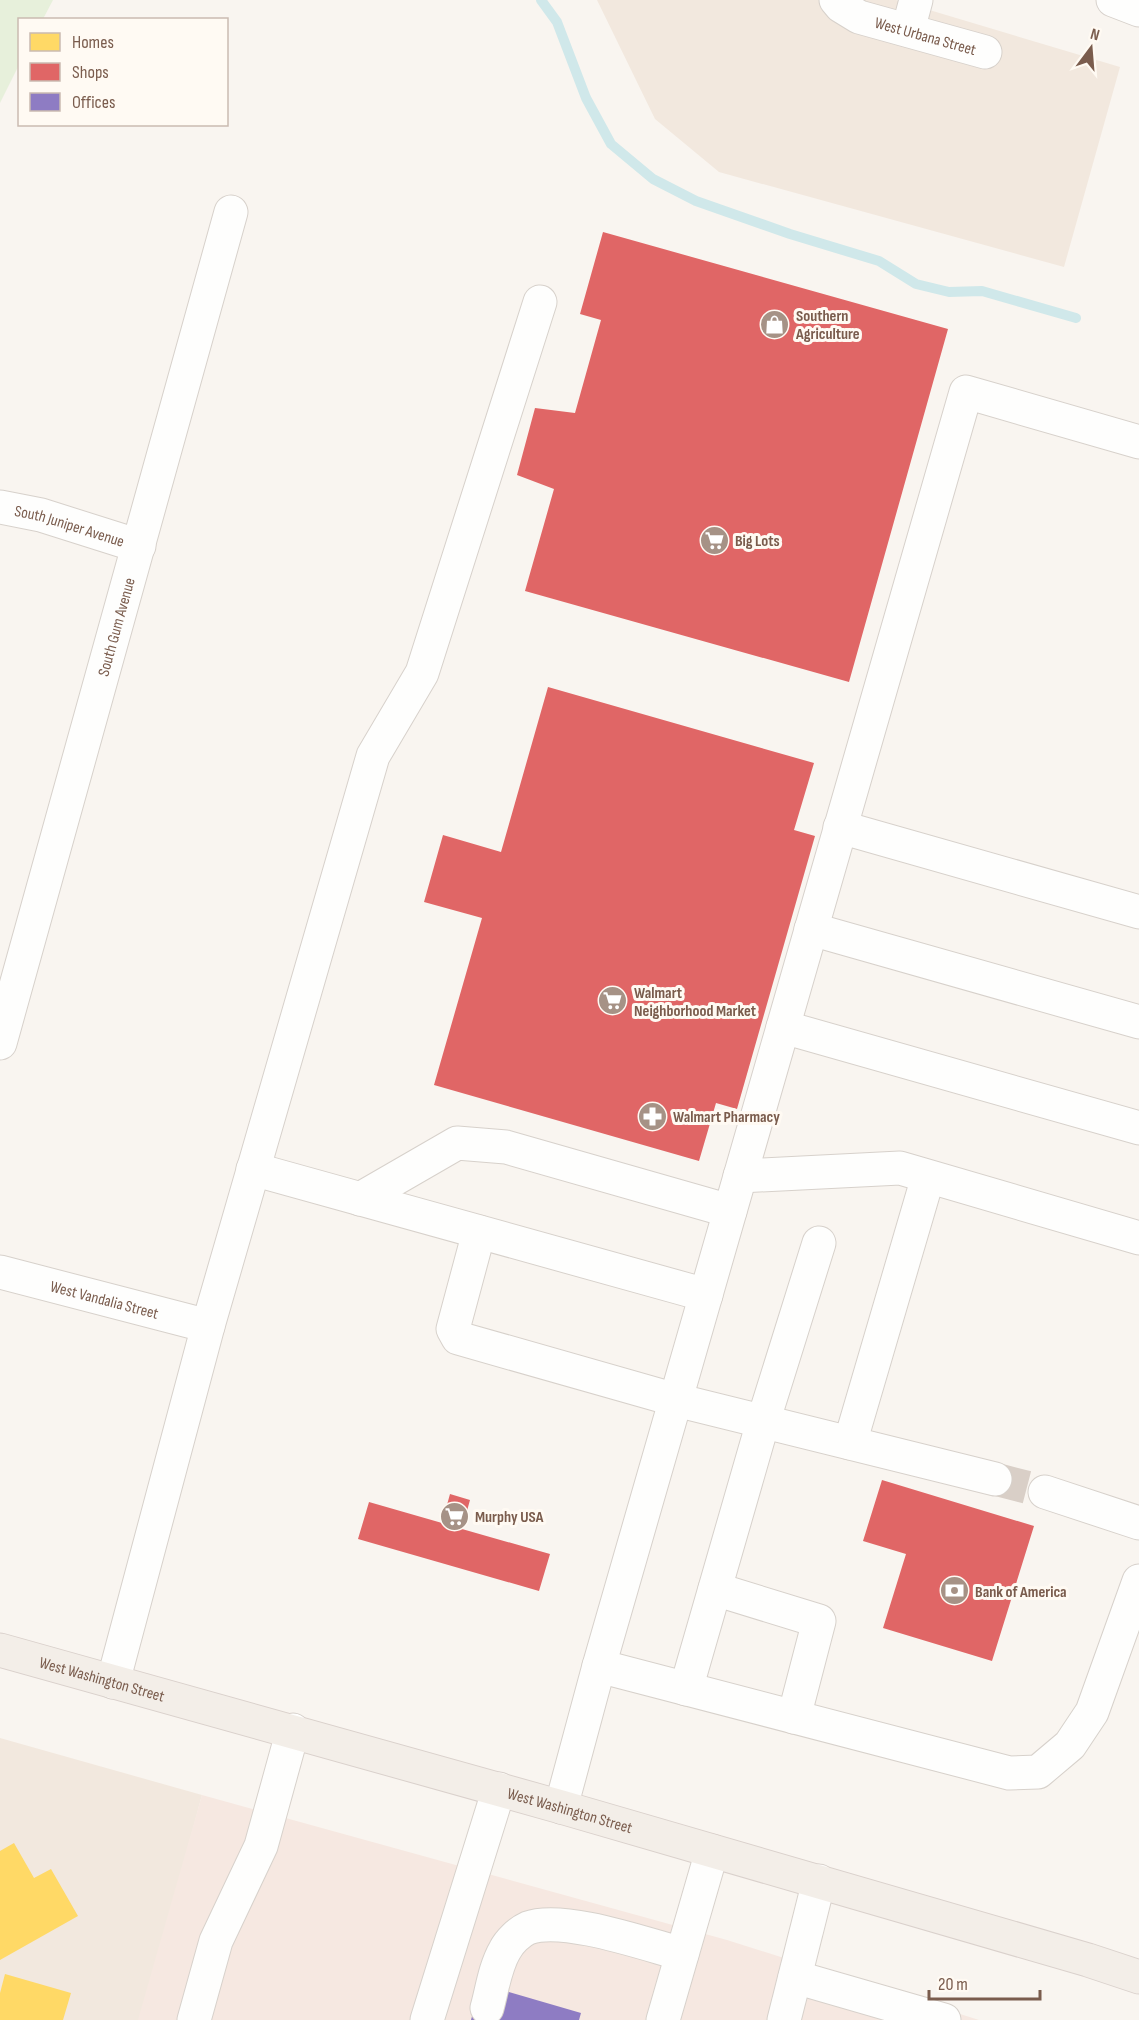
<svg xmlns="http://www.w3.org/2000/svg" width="1139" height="2020" font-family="'Sofia Sans Condensed',sans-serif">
  <rect width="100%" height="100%" fill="#f9f5f0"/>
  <path fill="#f2e8de" d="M 597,0 L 896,0 L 1120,67 L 1064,267 L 719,172 L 655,119 Z
    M 0,1738 L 202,1795 L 141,2020 L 0,2020 Z"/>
  <path fill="#f6e8e1" d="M 202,1795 L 727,1940 L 979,2020 L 138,2020 Z"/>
  <path fill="#e7f0db" d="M 0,0 L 53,0 L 43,19 L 20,20 L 19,65 L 0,103 Z"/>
  <path fill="#ffd966" d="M 14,1843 L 34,1878 L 51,1869 L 78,1916 L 0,1960 L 0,1851 Z
    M 5,1974 L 71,1993 L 63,2020 L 0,2020 L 0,1993 Z"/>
  <path fill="#e06666" d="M 603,232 L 948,329 L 849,682 L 525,591 L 554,489 L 517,475 L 535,408 L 575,413 L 601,320 L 580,314 Z
    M 548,687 L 814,763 L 794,830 L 815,836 L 737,1109 L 716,1103 L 699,1161 L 434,1085 L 482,918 L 424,902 L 443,835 L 501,852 Z
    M 882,1480 L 1034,1526 L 992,1661 L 883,1628 L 906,1554 L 863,1541 Z
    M 450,1494 L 470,1500 L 462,1529 L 550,1554 L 539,1591 L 358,1539 L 369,1502 L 442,1523 Z"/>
  <path fill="#8e7cc3" d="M 502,1990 L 581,2013 L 579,2020 L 471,2020 L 475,2005 Z"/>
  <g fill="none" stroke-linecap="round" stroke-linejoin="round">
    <path stroke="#d0e8ea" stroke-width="10" d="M 541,0 L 557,22 L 586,98 L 611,144 L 653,179 L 696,201 L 790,234 L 879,261 L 916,284 L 949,292 L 982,291 L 1076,318"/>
    <path stroke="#d9cfc7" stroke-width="33" stroke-dasharray="33 16" stroke-linecap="butt" d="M 995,1479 L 1045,1492"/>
    <defs>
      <g id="minor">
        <path id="s1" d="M 836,0 L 841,6 L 859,17 L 985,52"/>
        <path d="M 1113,0 L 1139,10"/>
        <path d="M 908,30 L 916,0"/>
        <path id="s2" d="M 0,507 L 41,515 L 139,546"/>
        <path d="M 840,827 L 1139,912"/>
        <path d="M 811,929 L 1139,1022"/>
        <path d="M 783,1027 L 1139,1128"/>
        <path id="s3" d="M 0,1043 L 231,212"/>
        <path d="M 253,1169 L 706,1295"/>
        <path d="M 740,1176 L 900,1168 L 1139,1238"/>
        <path d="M 360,1199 L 457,1143 L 506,1147 L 730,1211"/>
        <path d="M 479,1232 L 453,1329 L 458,1338 L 676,1400 L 995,1479"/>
        <path id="s4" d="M 0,1272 L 208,1326"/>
        <path d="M 850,1443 L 928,1177"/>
        <path d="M 1045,1492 L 1139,1523"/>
        <path d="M 715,1589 L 819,1621 L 794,1717"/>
        <path d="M 599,1666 L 1009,1773 L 1038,1772 L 1070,1745 L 1092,1712 L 1139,1581"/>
        <path d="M 113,1682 L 208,1326 L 373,756 L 422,673 L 540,302"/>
        <path d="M 686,1689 L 763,1422 L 819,1243"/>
        <path d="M 561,1807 L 599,1666 L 966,392 L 1139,442"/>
        <path d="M 795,1977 L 944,2020"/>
        <path d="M 487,2008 C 492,1990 495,1967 505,1950 C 509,1942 519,1932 528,1928 C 563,1915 645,1944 682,1954"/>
        <path d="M 194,2020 L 216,1941 L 261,1846 L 293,1730"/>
        <path d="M 427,2020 L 499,1789"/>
        <path d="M 663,2020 L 712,1851"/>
        <path d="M 784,2020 L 819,1881"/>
      </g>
      <g id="major">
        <path id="s5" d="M 0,1650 L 561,1807 L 1088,1960 L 1139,1977"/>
      </g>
    </defs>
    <use href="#minor" stroke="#d7d1cb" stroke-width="35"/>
    <use href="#major" stroke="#dad1cc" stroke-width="35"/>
    <use href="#minor" stroke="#fefefd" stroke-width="33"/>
    <use href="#major" stroke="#f3eee8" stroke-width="33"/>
  </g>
  <defs>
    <symbol id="shop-disc" viewBox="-11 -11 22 22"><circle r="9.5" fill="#a69286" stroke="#fffaf3"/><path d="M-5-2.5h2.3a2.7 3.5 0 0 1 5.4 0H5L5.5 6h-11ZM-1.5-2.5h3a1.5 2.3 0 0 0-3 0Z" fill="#fff"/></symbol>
    <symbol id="supermarket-disc" viewBox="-11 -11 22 22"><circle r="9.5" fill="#a69286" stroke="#fffaf3"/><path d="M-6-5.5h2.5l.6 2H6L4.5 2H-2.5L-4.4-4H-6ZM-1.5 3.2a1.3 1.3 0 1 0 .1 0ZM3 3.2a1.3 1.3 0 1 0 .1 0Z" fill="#fff"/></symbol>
    <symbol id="pharmacy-disc" viewBox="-11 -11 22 22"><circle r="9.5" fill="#a69286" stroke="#fffaf3"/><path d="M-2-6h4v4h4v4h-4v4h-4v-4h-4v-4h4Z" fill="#fff"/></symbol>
    <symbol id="bank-disc" viewBox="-11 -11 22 22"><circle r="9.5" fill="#a69286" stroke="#fffaf3"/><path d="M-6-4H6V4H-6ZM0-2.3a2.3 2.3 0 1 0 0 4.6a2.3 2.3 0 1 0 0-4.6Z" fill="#fff"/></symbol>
  </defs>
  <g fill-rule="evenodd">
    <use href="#shop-disc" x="758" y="308" width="33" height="33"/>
    <use href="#supermarket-disc" x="698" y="524" width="33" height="33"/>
    <use href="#supermarket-disc" x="596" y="984" width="33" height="33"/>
    <use href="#pharmacy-disc" x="636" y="1100" width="33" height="33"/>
    <use href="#supermarket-disc" x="438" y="1500" width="33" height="33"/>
    <use href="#bank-disc" x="938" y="1574" width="33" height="33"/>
  </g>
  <g text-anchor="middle" stroke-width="6" stroke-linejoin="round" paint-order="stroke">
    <g font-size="16" fill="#7a5c4d" stroke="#fffaf3">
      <text dy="6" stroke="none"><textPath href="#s1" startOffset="98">West Urbana Street</textPath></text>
      <text dy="6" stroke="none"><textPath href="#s2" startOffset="72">South Juniper Avenue</textPath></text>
      <text dy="6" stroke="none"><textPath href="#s3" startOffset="432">South Gum Avenue</textPath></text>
      <text dy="6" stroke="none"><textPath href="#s4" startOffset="108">West Vandalia Street</textPath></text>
      <text dy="6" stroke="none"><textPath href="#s5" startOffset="106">West Washington Street</textPath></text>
      <text dy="6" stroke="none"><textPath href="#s5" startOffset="592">West Washington Street</textPath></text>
    </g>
    <g font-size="16" font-weight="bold" fill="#7a5c4d" stroke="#fffaf3" text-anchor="start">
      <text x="796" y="321">Southern<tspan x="796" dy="18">Agriculture</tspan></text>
      <text x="735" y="546">Big Lots</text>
      <text x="634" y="998">Walmart<tspan x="634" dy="18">Neighborhood Market</tspan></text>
      <text x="673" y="1122">Walmart Pharmacy</text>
      <text x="475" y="1522">Murphy USA</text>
      <text x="975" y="1597">Bank of America</text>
    </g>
  </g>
  <rect x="18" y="18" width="210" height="108" fill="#fffaf3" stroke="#cabbb1" stroke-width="1.5"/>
  <rect x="30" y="33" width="30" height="18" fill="#ffd966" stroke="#cabbb1" stroke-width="1.5"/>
  <text x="72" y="48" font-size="18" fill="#7a5c4d">Homes</text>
  <rect x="30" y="63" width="30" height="18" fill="#e06666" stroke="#cabbb1" stroke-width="1.5"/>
  <text x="72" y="78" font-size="18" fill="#7a5c4d">Shops</text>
  <rect x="30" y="93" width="30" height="18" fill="#8e7cc3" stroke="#cabbb1" stroke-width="1.5"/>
  <text x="72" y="108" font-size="18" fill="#7a5c4d">Offices</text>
  <g transform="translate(1091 48) rotate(16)" stroke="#fffaf3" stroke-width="4.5" paint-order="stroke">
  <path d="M0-4.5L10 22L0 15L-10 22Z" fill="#7a5c4d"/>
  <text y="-9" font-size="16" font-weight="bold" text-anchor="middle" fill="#7a5c4d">N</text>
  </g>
  <path d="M929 1990v9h111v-9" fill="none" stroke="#7a5c4d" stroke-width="3"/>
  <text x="938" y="1990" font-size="18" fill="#7a5c4d" stroke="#fffaf3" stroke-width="4.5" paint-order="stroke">20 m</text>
</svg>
